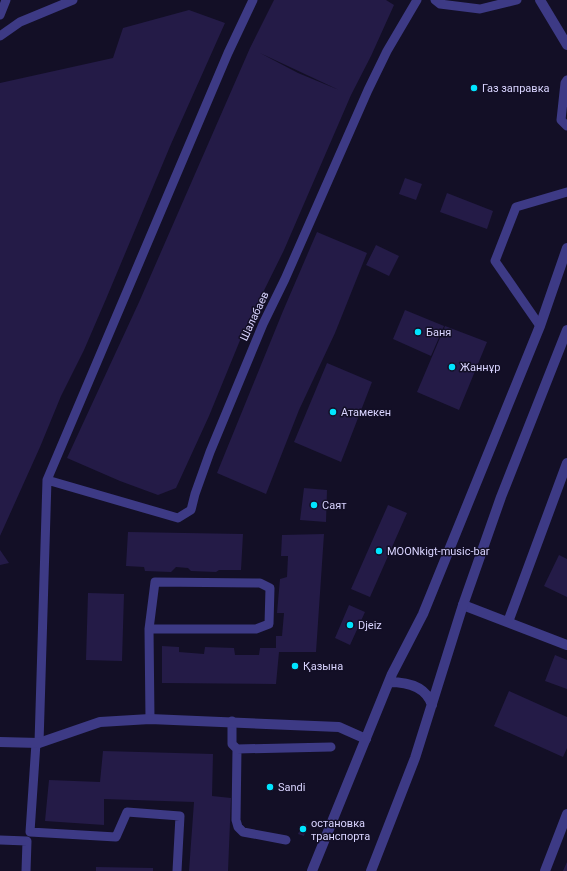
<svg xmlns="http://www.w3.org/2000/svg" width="567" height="871" font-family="Roboto,sans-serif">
  <rect width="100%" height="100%" fill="#130f26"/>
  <path fill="#241b47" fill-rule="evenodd" d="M 274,0 L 386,0 L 394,5 L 371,56 L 351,95 L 284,250 L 243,333 L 209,416 L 176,488 L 158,495 L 120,481 L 67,458 L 140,300 L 250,48 ZM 260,53 L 339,90 L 298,73 Z
    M 189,10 L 225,23 L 171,144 L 106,299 L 84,350 L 61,396 L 40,447 L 0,536 L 0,83 L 113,58 L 123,28 Z
    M 405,178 L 422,184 L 416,200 L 399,194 Z
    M 447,193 L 493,211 L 487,229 L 440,212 Z
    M 317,232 L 367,253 L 335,333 L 299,410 L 266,494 L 217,473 L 283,311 Z
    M 376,245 L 399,256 L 389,276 L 366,265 Z
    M 405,310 L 444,326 L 431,356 L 393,339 Z
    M 445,326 L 487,342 L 459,410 L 417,392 Z
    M 327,363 L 372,382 L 341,462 L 294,442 Z
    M 304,488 L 327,490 L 326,522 L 300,520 Z
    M 388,505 L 407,513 L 370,597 L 351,589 Z
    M 128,532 L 243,534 L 241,570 L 219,570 L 216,572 L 191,571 L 188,568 L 176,567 L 171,572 L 145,571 L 144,567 L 126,566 Z
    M 324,534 L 316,652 L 279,652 L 276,684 L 162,683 L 162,646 L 179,647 L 179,652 L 204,654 L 205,647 L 234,648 L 235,655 L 259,655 L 260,648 L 276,648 L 276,636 L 282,636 L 284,613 L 277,613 L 280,579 L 287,577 L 288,556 L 281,556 L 282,535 Z
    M 0,550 L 9,563 L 0,565 Z
    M 559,555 L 567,559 L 567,597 L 544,586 Z
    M 88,593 L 124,594 L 122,661 L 86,660 Z
    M 349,605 L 365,612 L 350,645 L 335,638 Z
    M 555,655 L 567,660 L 567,689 L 545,681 Z
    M 509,691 L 567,717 L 567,748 L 563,757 L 494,726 Z
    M 103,751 L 213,754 L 212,796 L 231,798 L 228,871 L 189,871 L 194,802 L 104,799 L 104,825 L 45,821 L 49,780 L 100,782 Z
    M 303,823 L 307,825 L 304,836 L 298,834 Z
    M 567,862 L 567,871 L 563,871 Z
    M 96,867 L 153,868 L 153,871 L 96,871 Z"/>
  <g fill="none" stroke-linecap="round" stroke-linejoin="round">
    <path stroke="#3d3a85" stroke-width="9" d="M 435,0 L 440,4 L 480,9 L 517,0
      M 0,15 L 6,0
      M 0,36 L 20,22 L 73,0
      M 567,80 L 565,83 L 561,120 L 567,126
      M 540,326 L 495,261 L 516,207 L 567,192
      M 47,480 L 178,518 L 191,510 L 195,494 L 210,452 L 263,324 L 285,279 L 368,90 L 387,51 L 417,0
      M 149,629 L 256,629 L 269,624 L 270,588 L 260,583 L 155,582 L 149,629 L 150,719
      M 232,721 L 232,744 L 237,749 L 331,747
      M 36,743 L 30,832 L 116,837 L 127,812 L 180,816 L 177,871
      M 39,743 L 47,480 L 228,53 L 253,0
      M 237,749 L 236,820 L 238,827 L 243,832 L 286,840
      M 0,840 L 27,841 L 26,871"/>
    <path stroke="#3d3a85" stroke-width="10" d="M 463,605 L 567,645
      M 508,622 L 567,463
      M 0,742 L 39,743 L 100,722 L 150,719 L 339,727 L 366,739
      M 545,871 L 567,814"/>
    <path stroke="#3d3a85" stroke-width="10" d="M 540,0 L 567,45
      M 389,682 C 407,682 426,686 432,705
      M 312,871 L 392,674 L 423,614 L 540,326 L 567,248
      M 371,871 L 415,758 L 463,605 L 501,497 L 567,330"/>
  </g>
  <g fill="#00e5ff" stroke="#130f26" stroke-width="1.5">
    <circle cx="474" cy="88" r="4"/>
    <circle cx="418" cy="332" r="4"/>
    <circle cx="452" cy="367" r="4"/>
    <circle cx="333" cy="412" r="4"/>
    <circle cx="314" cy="505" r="4"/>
    <circle cx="379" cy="551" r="4"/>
    <circle cx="350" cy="625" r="4"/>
    <circle cx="295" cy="666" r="4"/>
    <circle cx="270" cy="787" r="4"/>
    <circle cx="303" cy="829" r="4"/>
  </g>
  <g text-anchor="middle" stroke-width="3" stroke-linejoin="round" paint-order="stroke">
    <g font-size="11" fill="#d9d4ff" stroke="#130f26" text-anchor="start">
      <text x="482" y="92">Газ заправка</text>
      <text x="426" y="336">Баня</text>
      <text x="460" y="371">Жаннұр</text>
      <text x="341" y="416">Атамекен</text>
      <text x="322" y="509">Саят</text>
      <text x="387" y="555">MOONkigt-music-bar</text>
      <text x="358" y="629">Djeiz</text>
      <text x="303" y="670">Қазына</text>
      <text x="278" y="791">Sandi</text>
      <text x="311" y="827">остановка<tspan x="311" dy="13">транспорта</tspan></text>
    </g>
    <g font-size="11" fill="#d9d4ff" stroke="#130f26">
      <text transform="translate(254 316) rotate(-65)" y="4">Шалабаев</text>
    </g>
  </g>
</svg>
